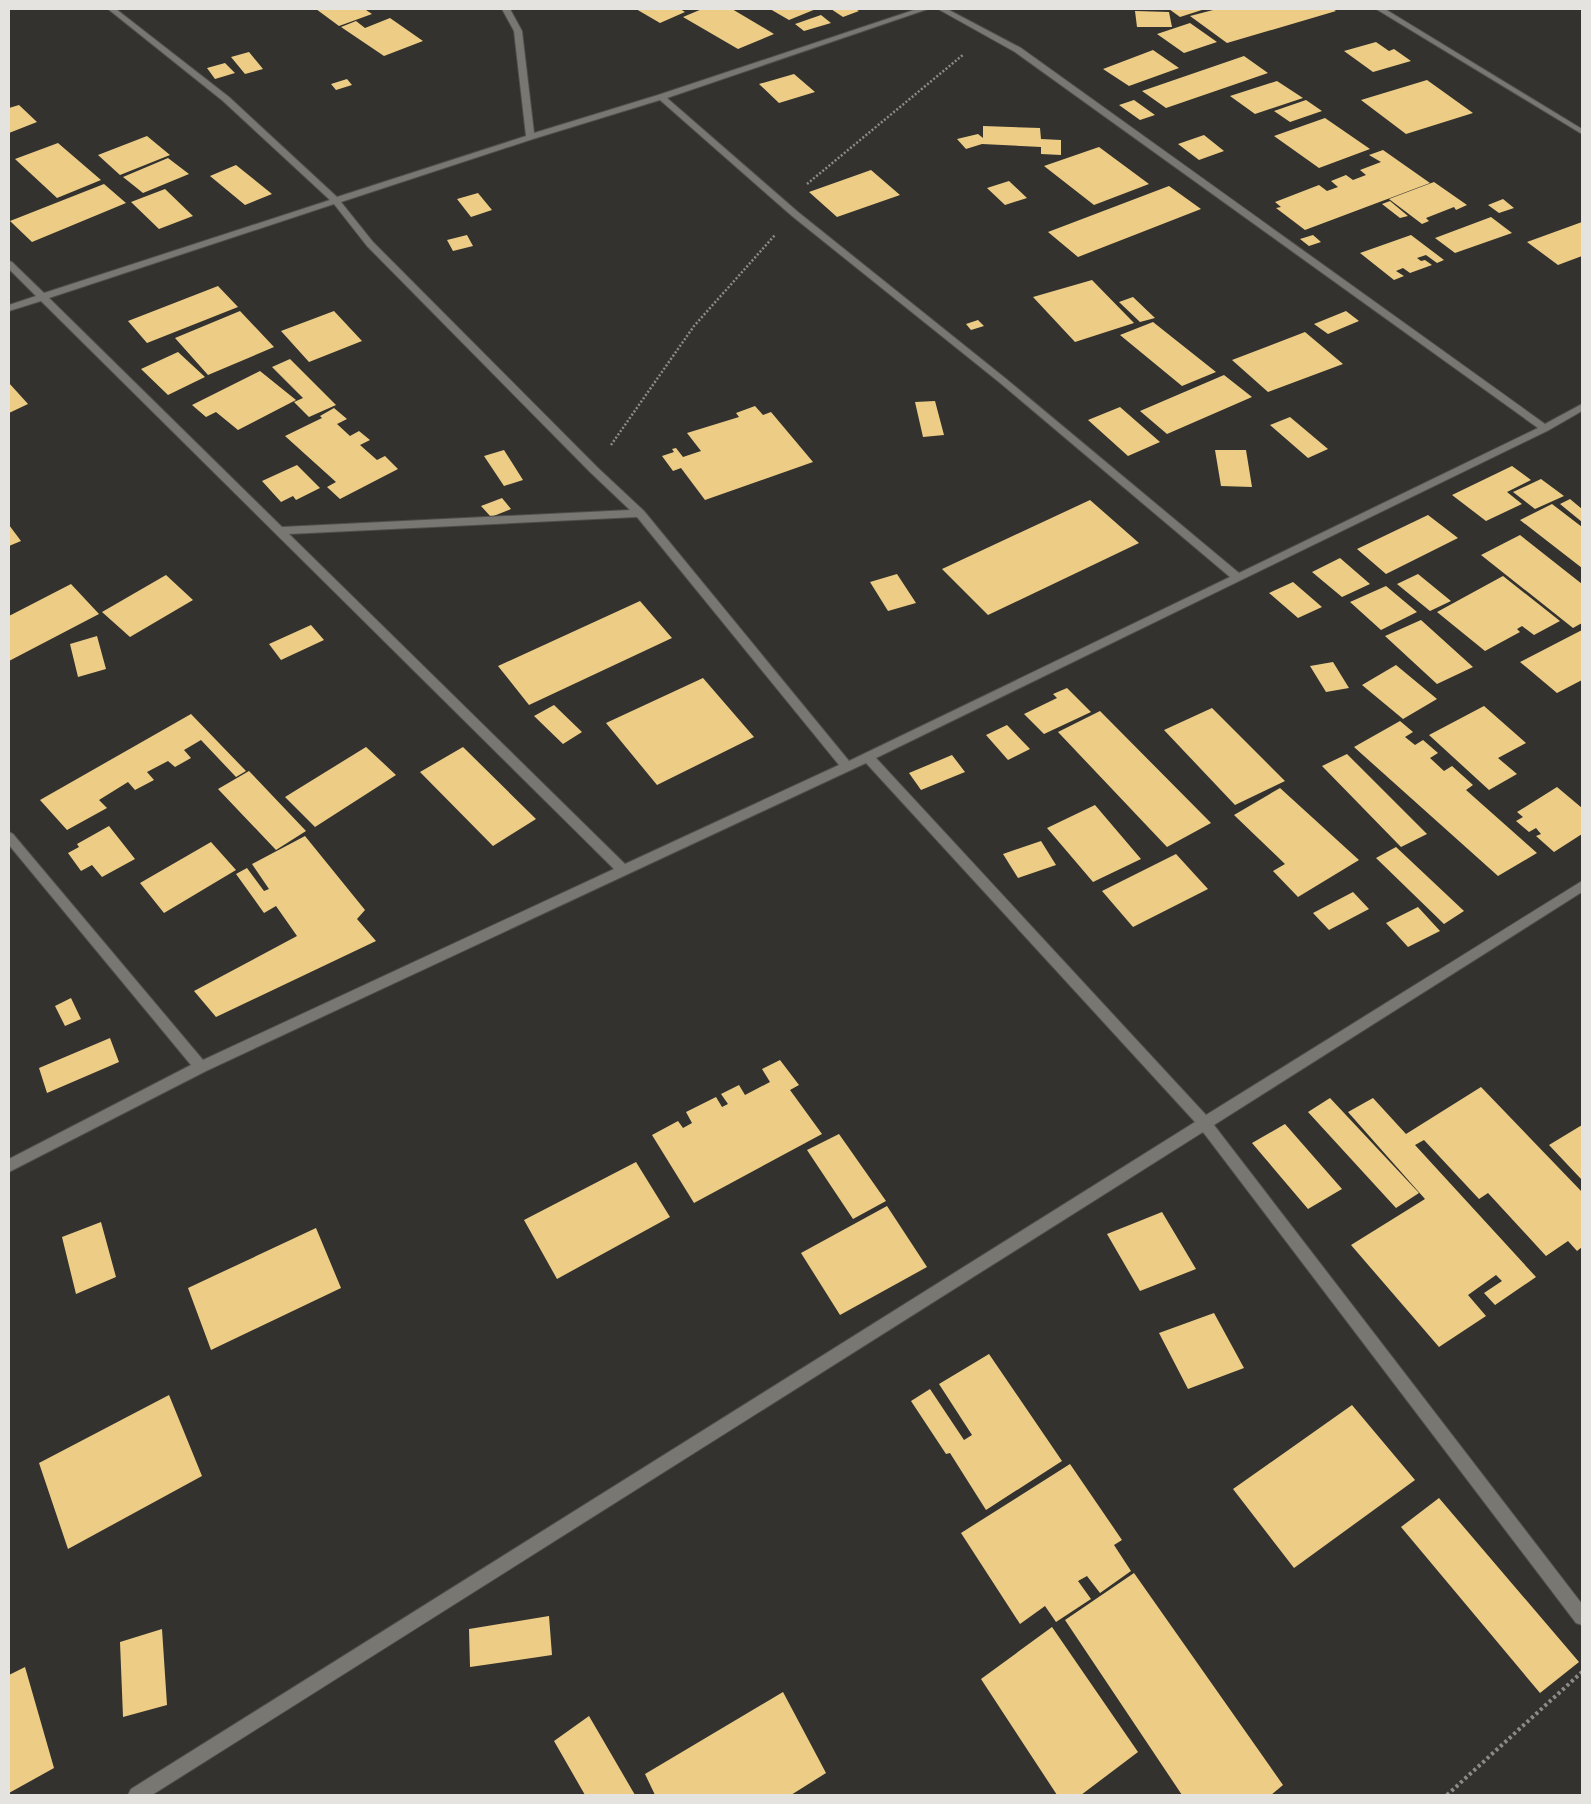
<svg xmlns="http://www.w3.org/2000/svg" width="1591" height="1804" font-family="'Source Serif 4',serif">
  <rect width="100%" height="100%" fill="#33322e"/>
  <path fill="#edcd86" d="M 316,9 L 370,9 L 366,10 L 372,14 L 339,26 Z
    M 636,9 L 680,9 L 685,12 L 660,23 Z
    M 702,9 L 732,9 L 774,34 L 738,49 L 683,17 Z
    M 770,9 L 816,9 L 789,20 Z
    M 831,9 L 855,9 L 859,11 L 843,17 Z
    M 1169,9 L 1205,9 L 1180,17 Z
    M 1217,9 L 1333,9 L 1336,11 L 1227,43 L 1190,16 Z
    M 1135,11 L 1169,12 L 1172,27 L 1137,27 Z
    M 821,15 L 831,23 L 804,31 L 795,24 Z
    M 390,18 L 423,41 L 384,56 L 341,27 L 356,21 L 365,28 Z
    M 1190,23 L 1217,42 L 1184,53 L 1157,34 Z
    M 1376,42 L 1389,51 L 1394,49 L 1411,61 L 1373,72 L 1344,51 Z
    M 1153,50 L 1179,68 L 1129,86 L 1103,69 Z
    M 249,52 L 263,69 L 245,74 L 231,57 Z
    M 1244,56 L 1268,73 L 1166,108 L 1142,91 Z
    M 225,63 L 235,73 L 215,79 L 207,68 Z
    M 794,74 L 815,92 L 779,103 L 759,84 Z
    M 347,79 L 352,85 L 336,90 L 331,84 Z
    M 1427,80 L 1473,113 L 1406,134 L 1361,100 Z
    M 1277,81 L 1303,98 L 1255,114 L 1230,96 Z
    M 1134,100 L 1155,115 L 1140,120 L 1119,105 Z
    M 1306,100 L 1322,111 L 1290,122 L 1274,111 Z
    M 19,105 L 37,122 L 9,133 L 9,108 Z
    M 1325,118 L 1370,149 L 1319,168 L 1274,136 Z
    M 983,126 L 1040,128 L 1041,139 L 1061,140 L 1061,155 L 1041,154 L 1041,147 L 982,144 L 966,149 L 957,139 L 978,134 L 983,138 Z
    M 1204,135 L 1224,151 L 1199,160 L 1178,144 Z
    M 147,136 L 170,155 L 120,175 L 98,155 Z
    M 58,143 L 101,180 L 57,198 L 15,159 Z
    M 1099,147 L 1149,184 L 1094,205 L 1044,166 Z
    M 1383,150 L 1430,183 L 1305,230 L 1276,208 L 1281,207 L 1275,202 L 1319,185 L 1327,191 L 1338,187 L 1331,181 L 1346,175 L 1353,180 L 1366,175 L 1360,170 L 1381,162 L 1369,155 Z
    M 168,158 L 189,174 L 143,193 L 123,177 Z
    M 236,165 L 272,194 L 245,205 L 210,176 Z
    M 871,170 L 900,195 L 837,217 L 809,192 Z
    M 1009,181 L 1027,198 L 1005,205 L 987,188 Z
    M 1434,182 L 1467,205 L 1456,210 L 1454,207 L 1426,218 L 1429,221 L 1422,224 L 1389,199 Z
    M 104,184 L 126,203 L 32,242 L 10,221 Z
    M 1169,186 L 1201,209 L 1078,257 L 1048,232 Z
    M 165,189 L 193,216 L 159,229 L 131,202 Z
    M 478,193 L 492,210 L 471,217 L 457,199 Z
    M 1503,199 L 1514,208 L 1499,213 L 1488,205 Z
    M 1390,201 L 1408,216 L 1400,218 L 1382,204 Z
    M 1491,217 L 1512,233 L 1455,253 L 1435,238 Z
    M 1582,222 L 1582,256 L 1558,265 L 1527,242 Z
    M 467,235 L 473,246 L 453,251 L 447,240 Z
    M 1313,235 L 1321,242 L 1309,246 L 1300,239 Z
    M 1411,235 L 1444,260 L 1437,263 L 1426,255 L 1417,258 L 1421,261 L 1425,260 L 1432,265 L 1410,273 L 1403,268 L 1396,271 L 1404,276 L 1394,280 L 1360,253 Z
    M 1092,280 L 1134,323 L 1075,342 L 1033,297 Z
    M 218,286 L 238,307 L 147,343 L 128,321 Z
    M 1133,297 L 1155,318 L 1140,322 L 1119,302 Z
    M 240,311 L 274,347 L 208,375 L 175,338 Z
    M 334,311 L 362,341 L 309,362 L 281,331 Z
    M 1346,311 L 1359,321 L 1328,334 L 1314,324 Z
    M 978,320 L 984,326 L 971,330 L 966,324 Z
    M 1153,322 L 1216,372 L 1182,386 L 1120,335 Z
    M 1305,332 L 1343,364 L 1268,392 L 1232,360 Z
    M 178,352 L 205,377 L 168,395 L 141,369 Z
    M 290,359 L 336,405 L 309,417 L 294,402 L 303,398 L 272,367 Z
    M 260,371 L 296,400 L 238,430 L 216,412 L 206,417 L 192,405 Z
    M 1224,375 L 1252,397 L 1167,434 L 1140,411 Z
    M 9,383 L 28,404 L 9,413 Z
    M 935,401 L 944,435 L 923,437 L 915,402 Z
    M 755,406 L 763,415 L 771,412 L 813,462 L 705,500 L 681,468 L 673,471 L 662,456 L 674,452 L 672,449 L 676,448 L 683,457 L 701,451 L 687,433 L 739,417 L 736,413 Z
    M 1120,407 L 1160,442 L 1128,456 L 1088,420 Z
    M 334,408 L 347,419 L 337,424 L 350,436 L 359,431 L 370,440 L 360,445 L 377,460 L 385,456 L 398,469 L 340,499 L 327,487 L 336,482 L 285,436 L 322,418 L 320,416 Z
    M 1290,417 L 1328,449 L 1308,458 L 1270,425 Z
    M 504,450 L 523,480 L 504,486 L 484,456 Z
    M 1215,450 L 1246,450 L 1252,487 L 1221,486 Z
    M 297,465 L 320,488 L 296,500 L 293,496 L 281,502 L 262,481 Z
    M 1512,466 L 1531,480 L 1507,492 L 1522,504 L 1486,521 L 1452,495 Z
    M 1541,479 L 1564,496 L 1535,509 L 1513,492 Z
    M 502,498 L 511,509 L 491,517 L 481,506 Z
    M 1570,499 L 1582,509 L 1582,522 L 1560,504 Z
    M 1090,500 L 1139,543 L 988,615 L 942,569 Z
    M 1552,504 L 1582,527 L 1582,568 L 1520,520 Z
    M 1428,515 L 1458,538 L 1386,574 L 1357,549 Z
    M 9,525 L 21,541 L 9,546 Z
    M 1520,535 L 1582,584 L 1582,623 L 1573,628 L 1481,555 Z
    M 1340,558 L 1370,584 L 1342,597 L 1312,572 Z
    M 897,574 L 916,603 L 888,611 L 870,582 Z
    M 1418,574 L 1451,601 L 1430,611 L 1397,584 Z
    M 166,575 L 193,600 L 130,637 L 102,612 Z
    M 1503,576 L 1560,621 L 1534,635 L 1522,626 L 1517,629 L 1520,632 L 1485,651 L 1437,612 Z
    M 1293,582 L 1322,607 L 1298,618 L 1269,593 Z
    M 71,584 L 99,614 L 9,661 L 9,616 Z
    M 1386,586 L 1417,612 L 1381,630 L 1350,602 Z
    M 640,601 L 672,638 L 529,705 L 498,666 Z
    M 1421,620 L 1473,667 L 1437,684 L 1385,636 Z
    M 311,625 L 324,640 L 281,660 L 269,644 Z
    M 1582,630 L 1582,680 L 1557,693 L 1520,662 Z
    M 97,636 L 106,669 L 78,677 L 70,644 Z
    M 1333,662 L 1349,688 L 1326,692 L 1310,666 Z
    M 1396,665 L 1437,699 L 1403,719 L 1362,685 Z
    M 703,678 L 754,737 L 657,785 L 606,723 Z
    M 1067,688 L 1091,712 L 1044,734 L 1024,714 L 1057,698 L 1053,694 Z
    M 554,705 L 582,732 L 563,744 L 534,716 Z
    M 1484,706 L 1526,743 L 1498,758 L 1517,774 L 1489,790 L 1429,735 Z
    M 1212,708 L 1285,781 L 1235,805 L 1164,730 Z
    M 1100,711 L 1211,823 L 1167,847 L 1058,732 Z
    M 191,714 L 246,771 L 236,777 L 201,740 L 184,750 L 191,758 L 175,767 L 168,761 L 147,772 L 154,780 L 135,790 L 128,782 L 99,800 L 107,808 L 67,830 L 40,800 Z
    M 1400,721 L 1413,732 L 1405,737 L 1415,745 L 1423,740 L 1438,753 L 1430,758 L 1444,771 L 1452,766 L 1473,785 L 1466,790 L 1537,853 L 1498,876 L 1354,747 Z
    M 1007,725 L 1030,749 L 1008,760 L 986,735 Z
    M 366,747 L 396,775 L 315,827 L 285,797 Z
    M 463,747 L 536,819 L 493,846 L 420,772 Z
    M 1347,754 L 1427,834 L 1401,847 L 1322,766 Z
    M 952,755 L 965,772 L 921,790 L 909,773 Z
    M 249,771 L 306,831 L 276,850 L 218,789 Z
    M 1557,787 L 1582,808 L 1582,834 L 1554,852 L 1536,836 L 1541,834 L 1536,828 L 1529,832 L 1516,821 L 1523,817 L 1517,812 Z
    M 1280,788 L 1359,860 L 1298,897 L 1273,871 L 1285,864 L 1234,815 Z
    M 1095,805 L 1141,859 L 1093,882 L 1047,828 Z
    M 109,826 L 135,859 L 102,877 L 92,865 L 81,871 L 68,853 L 79,847 L 77,844 Z
    M 305,836 L 365,910 L 357,919 L 376,941 L 216,1017 L 194,991 L 297,936 L 276,906 L 264,913 L 236,874 L 247,868 L 264,891 L 269,889 L 252,864 Z
    M 1041,841 L 1056,865 L 1018,878 L 1003,854 Z
    M 211,842 L 236,870 L 164,913 L 140,883 Z
    M 1396,847 L 1464,911 L 1444,924 L 1376,858 Z
    M 1176,854 L 1208,889 L 1133,927 L 1102,891 Z
    M 1353,892 L 1369,909 L 1329,930 L 1313,913 Z
    M 1418,907 L 1440,931 L 1408,947 L 1386,923 Z
    M 71,998 L 81,1019 L 65,1026 L 55,1006 Z
    M 110,1038 L 119,1062 L 47,1093 L 39,1068 Z
    M 780,1060 L 799,1085 L 790,1090 L 822,1134 L 694,1203 L 652,1135 L 678,1121 L 683,1128 L 692,1123 L 686,1112 L 716,1097 L 722,1107 L 728,1104 L 721,1094 L 739,1085 L 745,1095 L 770,1082 L 762,1069 Z
    M 1481,1087 L 1582,1192 L 1582,1247 L 1577,1251 L 1568,1241 L 1546,1256 L 1488,1193 L 1479,1199 L 1424,1140 L 1415,1145 L 1536,1277 L 1495,1305 L 1484,1293 L 1502,1281 L 1496,1275 L 1468,1295 L 1486,1316 L 1439,1347 L 1351,1245 L 1425,1199 L 1348,1112 L 1373,1098 L 1406,1134 Z
    M 1330,1098 L 1419,1193 L 1396,1208 L 1308,1112 Z
    M 1285,1124 L 1342,1189 L 1308,1209 L 1252,1143 Z
    M 1582,1125 L 1582,1180 L 1549,1145 Z
    M 839,1134 L 886,1201 L 853,1219 L 807,1150 Z
    M 636,1162 L 670,1217 L 557,1279 L 524,1220 Z
    M 887,1206 L 927,1267 L 840,1315 L 801,1253 Z
    M 1162,1212 L 1196,1269 L 1140,1291 L 1107,1234 Z
    M 101,1222 L 116,1277 L 76,1294 L 62,1237 Z
    M 316,1228 L 341,1288 L 211,1350 L 188,1288 Z
    M 1214,1313 L 1244,1368 L 1188,1389 L 1159,1333 Z
    M 989,1354 L 1062,1461 L 986,1510 L 950,1453 L 946,1454 L 911,1401 L 930,1389 L 964,1440 L 972,1435 L 939,1384 Z
    M 169,1395 L 202,1476 L 68,1549 L 39,1463 Z
    M 1352,1405 L 1415,1480 L 1294,1568 L 1233,1489 Z
    M 1070,1464 L 1122,1540 L 1114,1545 L 1131,1571 L 1100,1593 L 1087,1576 L 1078,1581 L 1091,1599 L 1056,1622 L 1045,1606 L 1020,1624 L 961,1533 Z
    M 1439,1498 L 1579,1662 L 1540,1693 L 1401,1527 Z
    M 1134,1573 L 1283,1785 L 1271,1795 L 1182,1795 L 1065,1620 Z
    M 549,1616 L 552,1655 L 470,1667 L 469,1629 Z
    M 1052,1627 L 1138,1752 L 1081,1795 L 1057,1795 L 981,1679 Z
    M 162,1629 L 167,1705 L 123,1717 L 120,1642 Z
    M 25,1667 L 54,1768 L 9,1793 L 9,1675 Z
    M 783,1692 L 826,1773 L 791,1795 L 655,1795 L 645,1774 Z
    M 589,1716 L 635,1795 L 585,1795 L 554,1741 Z"/>
  <g fill="none" stroke-linecap="round" stroke-linejoin="round">
    <defs>
      <path id="minor" d="M 108,9 L 116,9 L 229,97 L 337,197 L 526,136 L 514,31 L 502,9 L 510,9 L 522,31 L 534,133 L 658,95 L 917,9 L 928,9 L 667,98 L 798,212 L 1005,378 L 1239,573 L 1538,428 L 1015,52 L 938,9 L 947,9 L 1021,48 L 1545,424 L 1582,404 L 1582,411 L 1549,430 L 876,758 L 1206,1115 L 1582,881 L 1582,892 L 1214,1125 L 1582,1604 L 1582,1625 L 1576,1623 L 1203,1132 L 152,1795 L 128,1795 L 131,1789 L 1195,1122 L 866,763 L 206,1071 L 9,1172 L 9,1159 L 191,1065 L 9,845 L 9,832 L 13,834 L 203,1060 L 614,869 L 41,301 L 9,311 L 9,305 L 36,296 L 9,269 L 9,261 L 12,262 L 44,293 L 330,200 L 223,101 ZM 660,100 L 792,216 L 999,382 L 1230,577 L 849,761 L 644,511 L 598,468 L 373,242 L 341,202 L 533,139 ZM 334,204 L 367,246 L 590,472 L 630,510 L 282,527 L 49,298 ZM 637,517 L 839,765 L 625,864 L 289,534 Z
        M 1376,9 L 1385,9 L 1582,129 L 1582,134 Z"/>
    </defs>
    <use href="#minor" stroke="#4f4e4b" stroke-width="2"/>
    <path stroke="#8c8b87" stroke-width="2.5" stroke-dasharray="2 2" stroke-linecap="butt" d="M 807,184 L 964,54
      M 611,445 L 694,326 L 775,235"/>
    <path stroke="#8c8b87" stroke-width="4" stroke-dasharray="3 3" stroke-linecap="butt" d="M 1447,1795 L 1582,1672"/>
    <use href="#minor" fill="#787772" fill-rule="evenodd"/>
  </g>
  <rect width="1591" height="1804" fill="none" stroke="#e4e3e0" stroke-width="20"/>
</svg>
